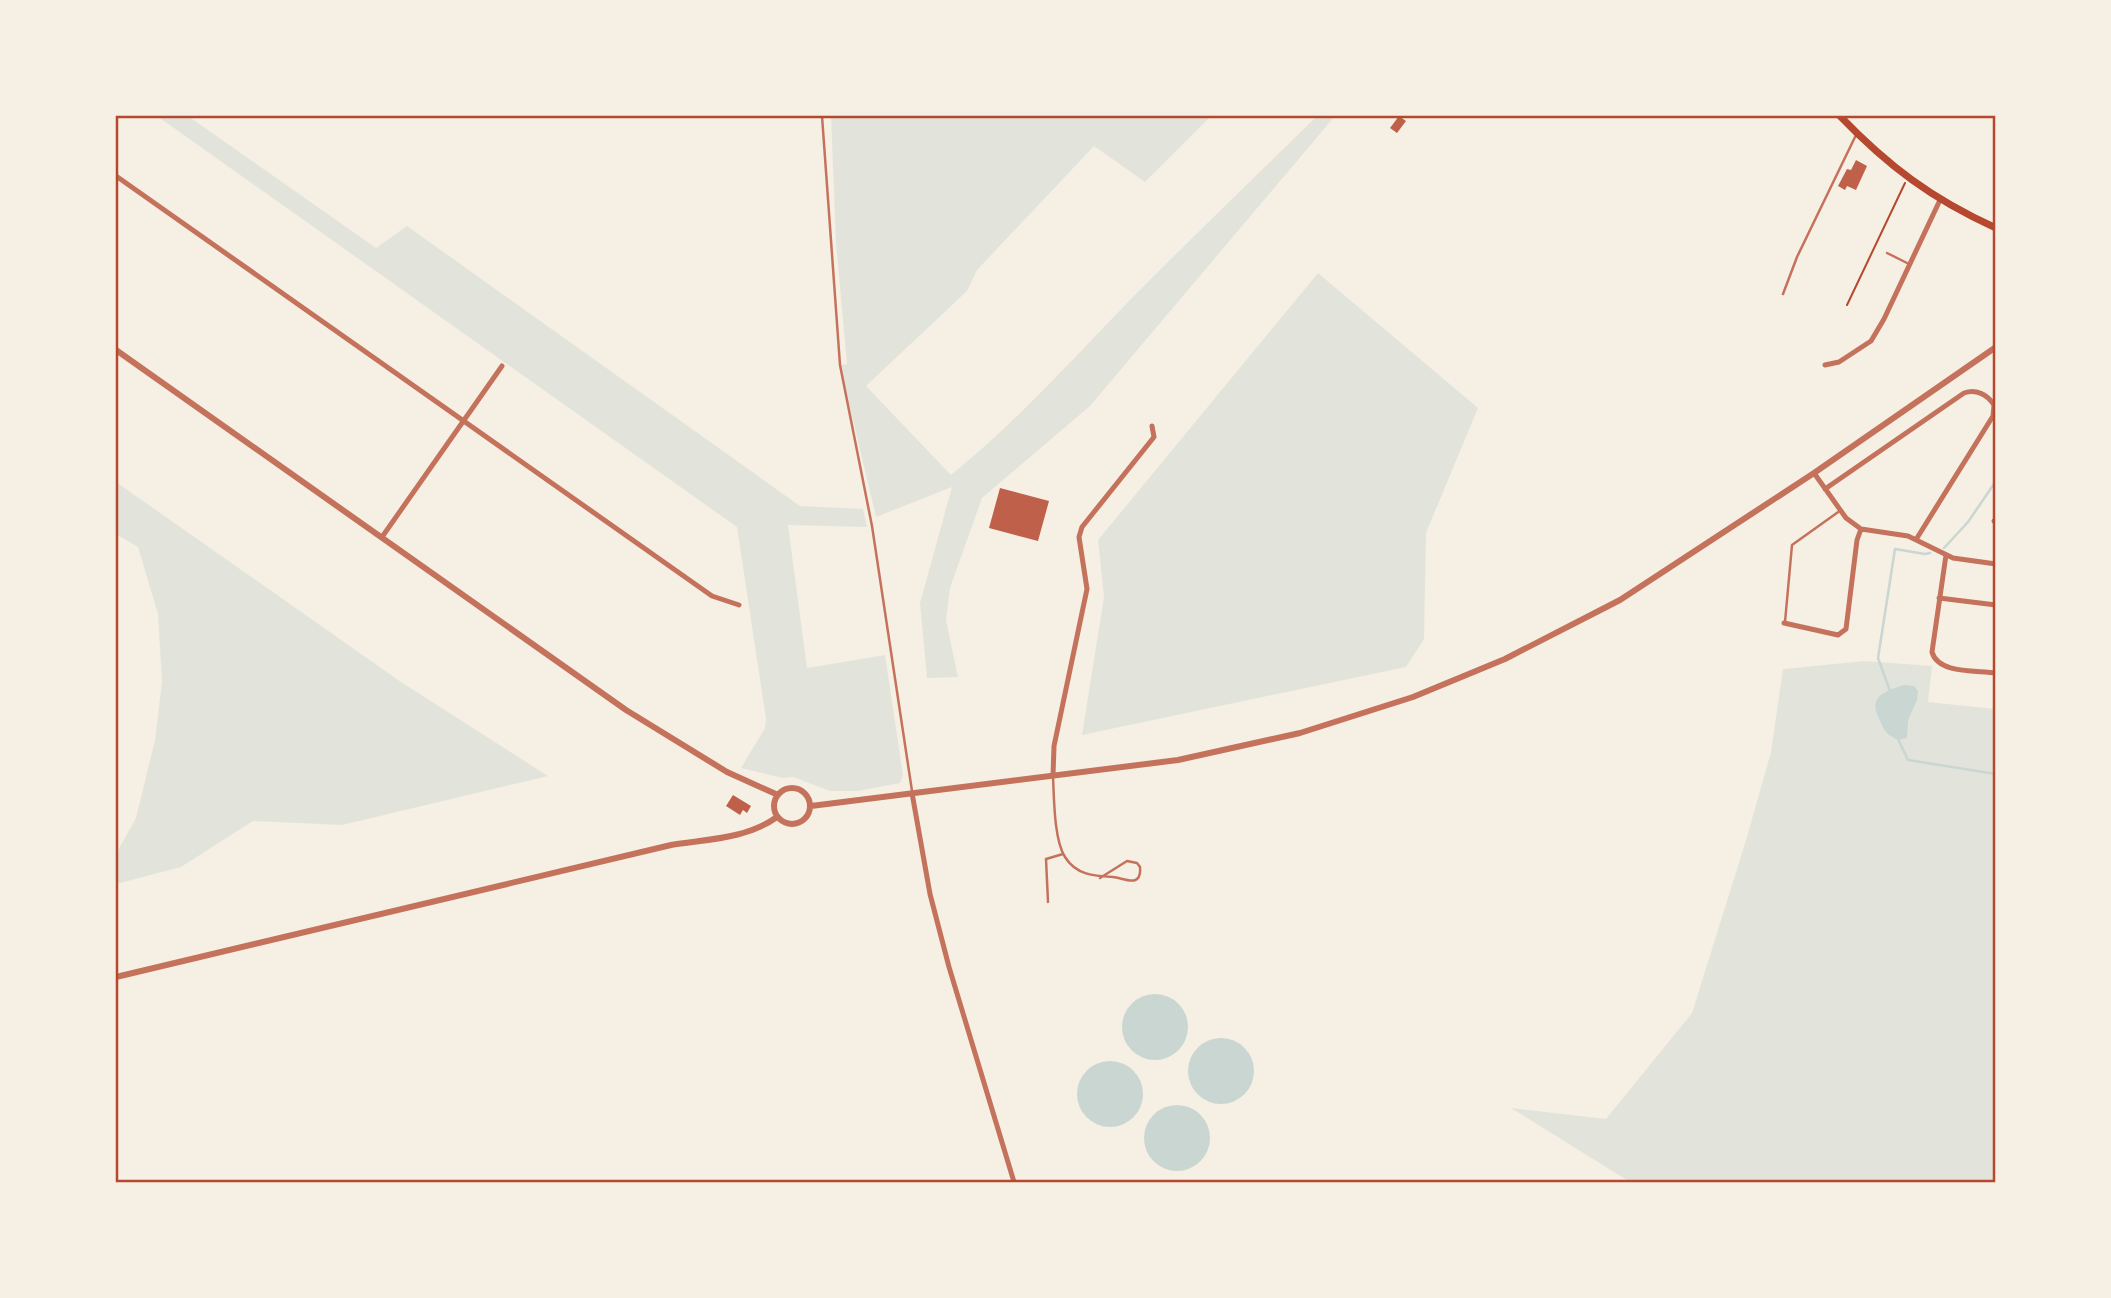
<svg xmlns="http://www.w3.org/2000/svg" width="2111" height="1298" font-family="'Varela Round',sans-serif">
  <rect width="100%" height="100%" fill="#f6efe4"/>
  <path fill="#e2e4dc" d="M 157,116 L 188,116 L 376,248 L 407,226 L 800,506 L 863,509 L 867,527 L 788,525 L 807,668 L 885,655 L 903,775 L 900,783 L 858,791 L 830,791 L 793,777 L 782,778 L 741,768 L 765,728 L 766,719 L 737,527 Z
    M 831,116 L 1211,116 L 1145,182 L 1094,146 L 977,270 L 967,291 L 866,386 L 951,475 C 1015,423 1070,362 1127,303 C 1189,240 1254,178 1317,116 L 1335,116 L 1090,406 L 982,498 L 950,588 L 946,620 L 958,677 L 927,678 L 920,603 L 952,487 L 876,517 L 840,365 L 847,364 L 836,243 Z
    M 1318,273 L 1478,408 L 1426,533 L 1424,639 L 1406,667 L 1082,735 L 1104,597 L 1098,540 Z
    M 116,482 L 401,682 L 548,776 L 342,825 L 253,821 L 181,867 L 116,884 L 116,854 L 136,818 L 155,740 L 162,682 L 158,614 L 138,547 L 116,534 Z
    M 1865,661 L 1932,666 L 1928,702 L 1995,709 L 1995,1182 L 1630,1182 L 1511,1108 L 1606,1119 L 1692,1013 L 1747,837 L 1771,752 L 1783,669 Z"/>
  <path fill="#c9d6d2" d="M 1904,685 L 1914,686 L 1918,691 L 1917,700 L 1908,720 L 1907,738 L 1898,740 C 1884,733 1884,730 1878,716 C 1868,696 1888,690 1904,685 Z
    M1122 1027a33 33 0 1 1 66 0a33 33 0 1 1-66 0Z
    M1188 1071a33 33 0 1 1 66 0a33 33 0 1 1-66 0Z
    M1077 1094a33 33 0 1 1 66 0a33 33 0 1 1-66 0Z
    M1144 1138a33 33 0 1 1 66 0a33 33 0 1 1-66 0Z"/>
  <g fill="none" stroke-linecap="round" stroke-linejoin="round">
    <path stroke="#c9d6d2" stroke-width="2.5" d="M 1944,548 L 1968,522 L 1996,481
      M 1890,691 L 1878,658 L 1895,549 L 1925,554 L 1930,553
      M 1898,739 L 1908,760 L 1996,774"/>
  </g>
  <path fill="#bf614a" d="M 1399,116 L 1406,121 L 1397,133 L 1390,128 Z
    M 1856,160 L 1867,166 L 1856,190 L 1847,186 L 1845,190 L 1838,186 L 1847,169 L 1851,170 Z
    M 1000,488 L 1049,501 L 1038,541 L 989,528 Z
    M 733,795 L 751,806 L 747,813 L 743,810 L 740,815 L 726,806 Z"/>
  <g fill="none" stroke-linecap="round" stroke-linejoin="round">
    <path stroke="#b5482f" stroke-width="2" d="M 1847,305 L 1905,183"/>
    <path stroke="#c5725c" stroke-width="2.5" d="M 822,116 L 840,365 L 872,526 L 912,791
      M 1887,253 L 1909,264
      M 1783,294 L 1797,257 L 1856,135
      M 1785,622 L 1792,545 L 1841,510
      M 1053,776 C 1054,798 1054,840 1065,857 C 1076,875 1094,876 1113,877 C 1124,878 1142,889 1140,867 L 1137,863 L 1127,861 L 1100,878
      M 1048,902 L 1046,859 L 1063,854"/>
    <path stroke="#c5725c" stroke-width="5" d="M 116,176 L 712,596 L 739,605
      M 1825,365 L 1839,362 L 1871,341 L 1884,319 L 1940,200
      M 1814,473 L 1846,518 L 1861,529 L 1908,536 L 1953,558 L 1996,564
      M 1825,489 L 1964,393 C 1976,389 1987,394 1994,405 L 1993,416 L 1917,538
      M 1994,521 L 1996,521
      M 382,537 L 502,366
      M 1946,555 L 1932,652 C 1938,674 1976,670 1996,673
      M 1939,598 L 1996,605
      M 1784,623 L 1838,635 L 1846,629 L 1857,540 L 1861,529
      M 1053,776 L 1054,746 L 1087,589 L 1079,537 L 1082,527 L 1154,437 L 1152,426
      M 912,793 L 930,894 L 949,967 L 1014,1182"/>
    <path stroke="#c5725c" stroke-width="6" d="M 116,350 L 626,710 L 727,772 L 778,795
      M774 806a18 18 0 1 1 36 0a18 18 0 1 1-36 0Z
      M 811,806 L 1178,760 L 1300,733 L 1413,697 L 1505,659 L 1620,600 L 1814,473 L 1996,347
      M 116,977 L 671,845 C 708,839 746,839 777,817"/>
    <path stroke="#b5482f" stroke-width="7" d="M 1840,116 C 1888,166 1932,199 1996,228"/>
  </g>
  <rect width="2111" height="1298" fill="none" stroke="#f6efe4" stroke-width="234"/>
  <rect x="117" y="117" width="1877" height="1064" fill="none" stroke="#b5482f" stroke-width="2.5"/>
</svg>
